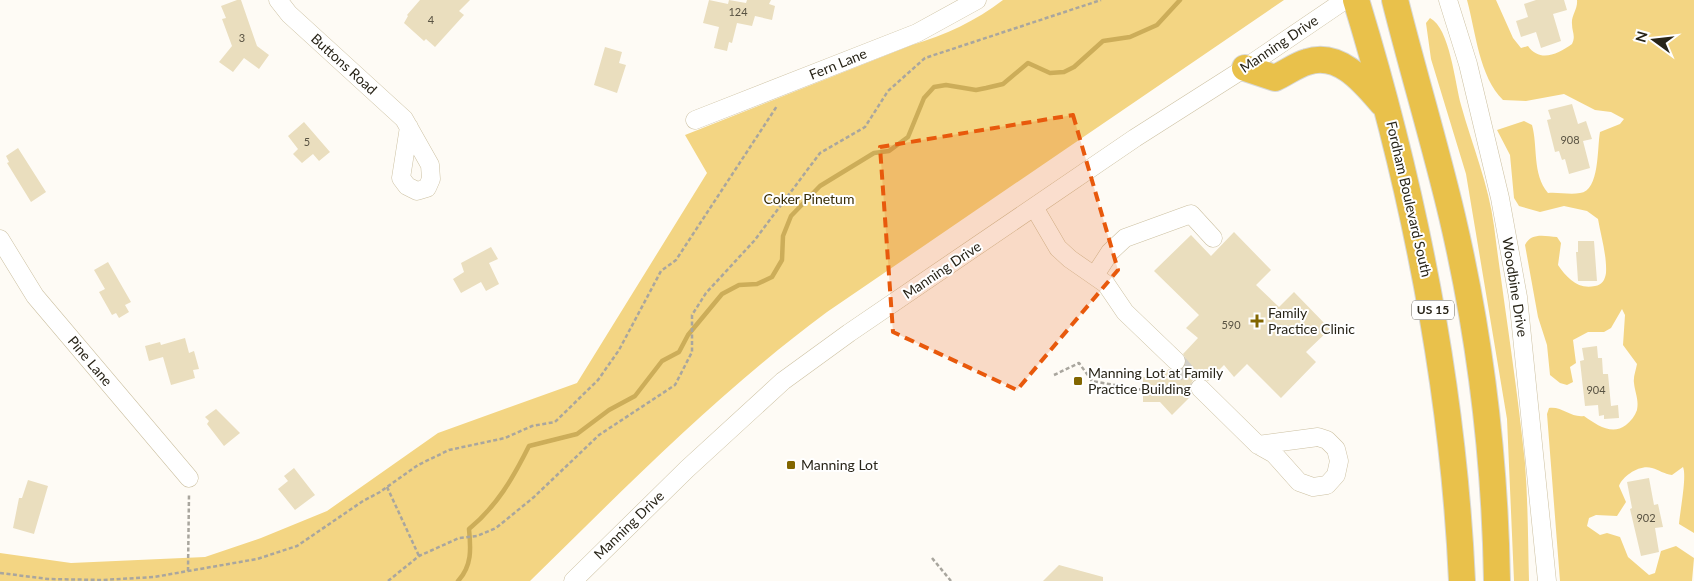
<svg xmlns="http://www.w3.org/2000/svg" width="1694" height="581" font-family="Lato,sans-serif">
  <rect width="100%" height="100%" fill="#fefbf5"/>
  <path fill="#f3d583" d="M 1003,0 L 1284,0 L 827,312 C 719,392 626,487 530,581 L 0,581 L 0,553 L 71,563 L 205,557 L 261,538 L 327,511 L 438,433 L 577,383 L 707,173 L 685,135 L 912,45 C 945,35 976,21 1003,0 Z
    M 1467,0 L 1496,0 L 1513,38 L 1521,48 L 1528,46 C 1540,63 1558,54 1572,44 C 1576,36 1572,32 1572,24 C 1571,16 1578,9 1577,0 L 1694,0 L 1694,533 L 1679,524 C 1680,511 1687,476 1683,467 L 1672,475 C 1664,474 1659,470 1652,468 C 1641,464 1623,475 1619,486 L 1626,502 L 1617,516 L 1596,515 L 1589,518 L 1587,526 L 1600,535 L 1607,533 L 1620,537 L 1628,557 L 1649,575 L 1655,573 L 1661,551 L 1676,546 L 1694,558 L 1692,581 L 1560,581 L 1547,414 L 1549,408 C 1562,406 1571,418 1584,416 C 1597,425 1612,436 1626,425 C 1631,421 1635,416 1637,410 C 1639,399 1635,393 1634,383 C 1633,377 1636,370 1637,364 L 1623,345 L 1625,315 L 1622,309 L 1611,328 L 1604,332 L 1588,332 L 1573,340 L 1576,363 L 1570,367 L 1573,382 L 1567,385 L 1560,383 L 1550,375 L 1547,345 L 1538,317 L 1525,245 C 1531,232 1545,236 1557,237 L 1561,243 L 1558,265 C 1567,278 1578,290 1595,286 C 1602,285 1605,280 1606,273 C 1607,256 1601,236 1598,219 L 1587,211 L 1564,206 L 1540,212 L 1519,206 L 1514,198 L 1510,155 L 1497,130 L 1524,121 L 1532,125 C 1538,146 1532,174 1548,193 C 1558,192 1570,195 1580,193 C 1600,191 1597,147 1600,132 L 1620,124 L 1624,119 L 1611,112 L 1595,110 L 1564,94 L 1526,101 L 1503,100 C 1479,76 1476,33 1467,0 Z
    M 1430,18 C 1450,28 1455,84 1461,105 C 1472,145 1489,185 1494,226 C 1504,305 1517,384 1525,463 C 1528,502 1528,542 1529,581 L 1514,581 L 1507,419 L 1466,174 L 1431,59 L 1426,23 Z"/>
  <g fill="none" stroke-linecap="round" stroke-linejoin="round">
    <path stroke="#ccad59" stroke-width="4.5" d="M 458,581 C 472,566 471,549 469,529 C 497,506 513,478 529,446 L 577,434 L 609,410 L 635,396 L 662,361 L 679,352 L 688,335 L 722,294 L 739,285 L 757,284 L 772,277 L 782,260 L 783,236 L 791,216 L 820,186 L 874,153 L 889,151 L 908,137 L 924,98 L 934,87 L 946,85 L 976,90 L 986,88 L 1003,84 L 1028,63 L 1050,73 L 1064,72 L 1074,67 L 1103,41 L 1130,37 L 1157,25 L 1180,0"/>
  </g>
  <path fill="#eadebe" d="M 237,0 L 241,0 L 257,46 L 269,55 L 259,69 L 244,58 L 233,72 L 219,62 L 232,46 L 222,19 L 226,18 L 221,6 Z
    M 420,0 L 470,0 L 459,11 L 464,15 L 435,47 L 426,39 L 424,41 L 404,23 L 408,16 L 407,15 Z
    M 709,0 L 728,4 L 729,0 L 746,3 L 747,0 L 771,0 L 769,4 L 775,6 L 772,20 L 755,16 L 752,26 L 737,23 L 732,43 L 729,42 L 727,51 L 714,48 L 719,27 L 703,23 Z
    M 1536,0 L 1564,0 L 1567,10 L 1553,14 L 1561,41 L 1541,48 L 1536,32 L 1521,37 L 1516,21 L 1528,17 L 1524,4 Z
    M 605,47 L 622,52 L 619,63 L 626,65 L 617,93 L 594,85 Z
    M 1572,104 L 1578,124 L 1586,121 L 1592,139 L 1583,141 L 1590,168 L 1569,174 L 1565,159 L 1562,160 L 1559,151 L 1555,152 L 1547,120 L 1551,119 L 1548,110 Z
    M 304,122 L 330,152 L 319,161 L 313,154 L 302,163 L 293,154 L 298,149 L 288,136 Z
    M 18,148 L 46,192 L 31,202 L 7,163 L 9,162 L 6,156 Z
    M 1234,232 L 1271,270 L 1256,285 L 1279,307 L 1294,292 L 1330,329 L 1306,352 L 1316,362 L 1281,398 L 1247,364 L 1234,377 L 1224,365 L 1208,381 L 1202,378 L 1193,380 L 1190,386 L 1192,395 L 1172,415 L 1160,402 L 1143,402 L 1143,377 L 1160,377 L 1169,369 L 1178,371 L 1184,368 L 1186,359 L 1183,354 L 1198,338 L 1186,328 L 1199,315 L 1154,271 L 1191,235 L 1211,256 Z
    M 1578,241 L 1594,241 L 1597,281 L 1578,281 L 1576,252 L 1578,252 Z
    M 491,247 L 498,259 L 489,263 L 499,284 L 486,291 L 481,282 L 461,293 L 453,279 L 464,272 L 461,263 Z
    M 108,262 L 131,302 L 125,305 L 129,312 L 119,318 L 116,313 L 112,315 L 99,292 L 105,289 L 94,270 Z
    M 185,338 L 189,353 L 194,351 L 199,369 L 193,370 L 195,378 L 171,385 L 163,357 L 149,361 L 145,346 L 160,342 L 161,345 Z
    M 1597,346 L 1598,358 L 1602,358 L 1603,374 L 1608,374 L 1611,406 L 1618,405 L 1619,418 L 1604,419 L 1604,415 L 1599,416 L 1598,405 L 1585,406 L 1580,361 L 1584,360 L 1582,348 Z
    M 216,409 L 240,433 L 224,446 L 207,424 L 209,421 L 205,417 Z
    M 294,468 L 315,495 L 295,510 L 278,489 L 288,481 L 284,476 Z
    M 1649,478 L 1654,505 L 1658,504 L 1663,527 L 1655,528 L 1659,552 L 1641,556 L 1630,509 L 1632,508 L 1627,482 Z
    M 28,480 L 48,486 L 34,534 L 13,528 L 19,498 L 22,498 Z
    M 1059,565 L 1103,577 L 1103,581 L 1043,581 Z"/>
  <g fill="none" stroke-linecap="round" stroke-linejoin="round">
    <path stroke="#d3d0c9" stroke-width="18" stroke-dasharray="18 9" stroke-linecap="butt" d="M 1176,361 L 1200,388"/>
    <defs>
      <path id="minor" d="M 278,0 L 289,14 L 404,119 L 430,165 L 431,179 L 427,188 L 417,191 L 407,186 L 401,178 L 409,127
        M 1448,0 L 1468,64 L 1500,198 L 1518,297 L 1547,581
        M 695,120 L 917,33 L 977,0
        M 1034,207 L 1058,248 L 1070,259 L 1106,284 L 1125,312 L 1176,361
        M 0,239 L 35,296 L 189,478
        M 1095,275 L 1110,252 L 1125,238 L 1191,214 L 1213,238
        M 1200,388 L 1258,445 L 1274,454 L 1299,482 L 1313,487 L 1327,485 L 1336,475 L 1339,461 L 1336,449 L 1327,440 L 1318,437 L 1258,445
        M 573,581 L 687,469 L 783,381 L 849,333 L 1135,138 L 1245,68 L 1345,0"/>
      <path id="highway" d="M 1356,0 C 1414,190 1453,382 1462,581
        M 1395,0 C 1413,72 1435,144 1452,216 C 1480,335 1495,459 1497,581
        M 1245,68 L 1275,78 C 1286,73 1296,65 1307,62 C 1339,51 1364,82 1382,103"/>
    </defs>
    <use href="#minor" stroke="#ccc0a1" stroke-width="19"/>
    <use href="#highway" stroke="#d8d8d5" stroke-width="28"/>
    <path stroke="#a9a69e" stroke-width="2.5" stroke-dasharray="4 2.5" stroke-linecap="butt" d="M 1054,375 L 1079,363 L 1092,381 L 1143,390
      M 387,487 L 419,556
      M 932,558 L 951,581
      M 188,571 L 189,494
      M 0,573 L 48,579 L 102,580 L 154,577 L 257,559 L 297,546 L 363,501 L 380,492 L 418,465 L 449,450 L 505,438 L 532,426 L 555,422 L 598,380 L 619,350 L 661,271 L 676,260 L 777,106
      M 388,581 L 419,556 L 459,538 L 477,536 L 496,528 L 534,497 L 599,435 L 675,385 L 692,352 L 692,315 L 706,293 L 754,241 L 820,153 L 865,127 L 888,91 L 925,58 L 1101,0"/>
    <use href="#minor" stroke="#fff" stroke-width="18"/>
    <use href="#highway" stroke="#e9c14b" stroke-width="26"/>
  </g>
  <path fill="#e8590c" fill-opacity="0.2" stroke="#e8590c" stroke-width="4" stroke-dasharray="10 6" stroke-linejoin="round" d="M 1073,115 L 1118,270 L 1017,390 L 893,332 L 880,147 Z"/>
  <g fill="#826600" stroke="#fff" stroke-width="2">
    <path d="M1254.5 313.5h5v5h5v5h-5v5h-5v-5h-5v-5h5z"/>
    <rect x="1073" y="376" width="10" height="10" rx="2.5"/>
    <rect x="786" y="460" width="10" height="10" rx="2.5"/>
  </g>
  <g text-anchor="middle" stroke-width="4" stroke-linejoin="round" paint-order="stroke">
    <g font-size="11" fill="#585242">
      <text x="738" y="16">124</text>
      <text x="431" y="24">4</text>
      <text x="242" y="42">3</text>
      <text x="1570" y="144">908</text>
      <text x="307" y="146">5</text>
      <text x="1231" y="329">590</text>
      <text x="1596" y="394">904</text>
      <text x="1646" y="522">902</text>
    </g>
    <rect fill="#fff" stroke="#68665d" stroke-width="1" x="1412" y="300.5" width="42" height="19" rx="4"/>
    <g font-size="12" font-weight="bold" fill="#282418">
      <text x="1433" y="314">US 15</text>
    </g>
    <g font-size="14" fill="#282418" stroke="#fff">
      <text transform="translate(1279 44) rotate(-34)" y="5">Manning Drive</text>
      <text transform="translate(344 64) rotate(42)" y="5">Buttons Road</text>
      <text transform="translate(838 64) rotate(-22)" y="5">Fern Lane</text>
      <text transform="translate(1409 199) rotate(77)" y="5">Fordham Boulevard South</text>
      <text transform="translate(942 270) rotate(-34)" y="5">Manning Drive</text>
      <text transform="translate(1515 287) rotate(81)" y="5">Woodbine Drive</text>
      <text transform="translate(90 361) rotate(50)" y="5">Pine Lane</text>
      <text transform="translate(629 525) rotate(-44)" y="5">Manning Drive</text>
    </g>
    <g font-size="14" fill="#392d06" stroke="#fff">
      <text x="809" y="204">Coker Pinetum</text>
    </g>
    <g font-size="14" fill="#282418" stroke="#fff" text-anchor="start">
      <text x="1268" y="318">Family<tspan x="1268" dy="16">Practice Clinic</tspan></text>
      <text x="1088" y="378">Manning Lot at Family<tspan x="1088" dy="16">Practice Building</tspan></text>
      <text x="801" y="470">Manning Lot</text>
    </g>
  </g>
  <g transform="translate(1654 40) rotate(285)" stroke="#ffffff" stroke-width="4" paint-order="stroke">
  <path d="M0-4L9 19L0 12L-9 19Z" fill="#282418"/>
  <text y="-8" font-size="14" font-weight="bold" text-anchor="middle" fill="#282418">N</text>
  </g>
</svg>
